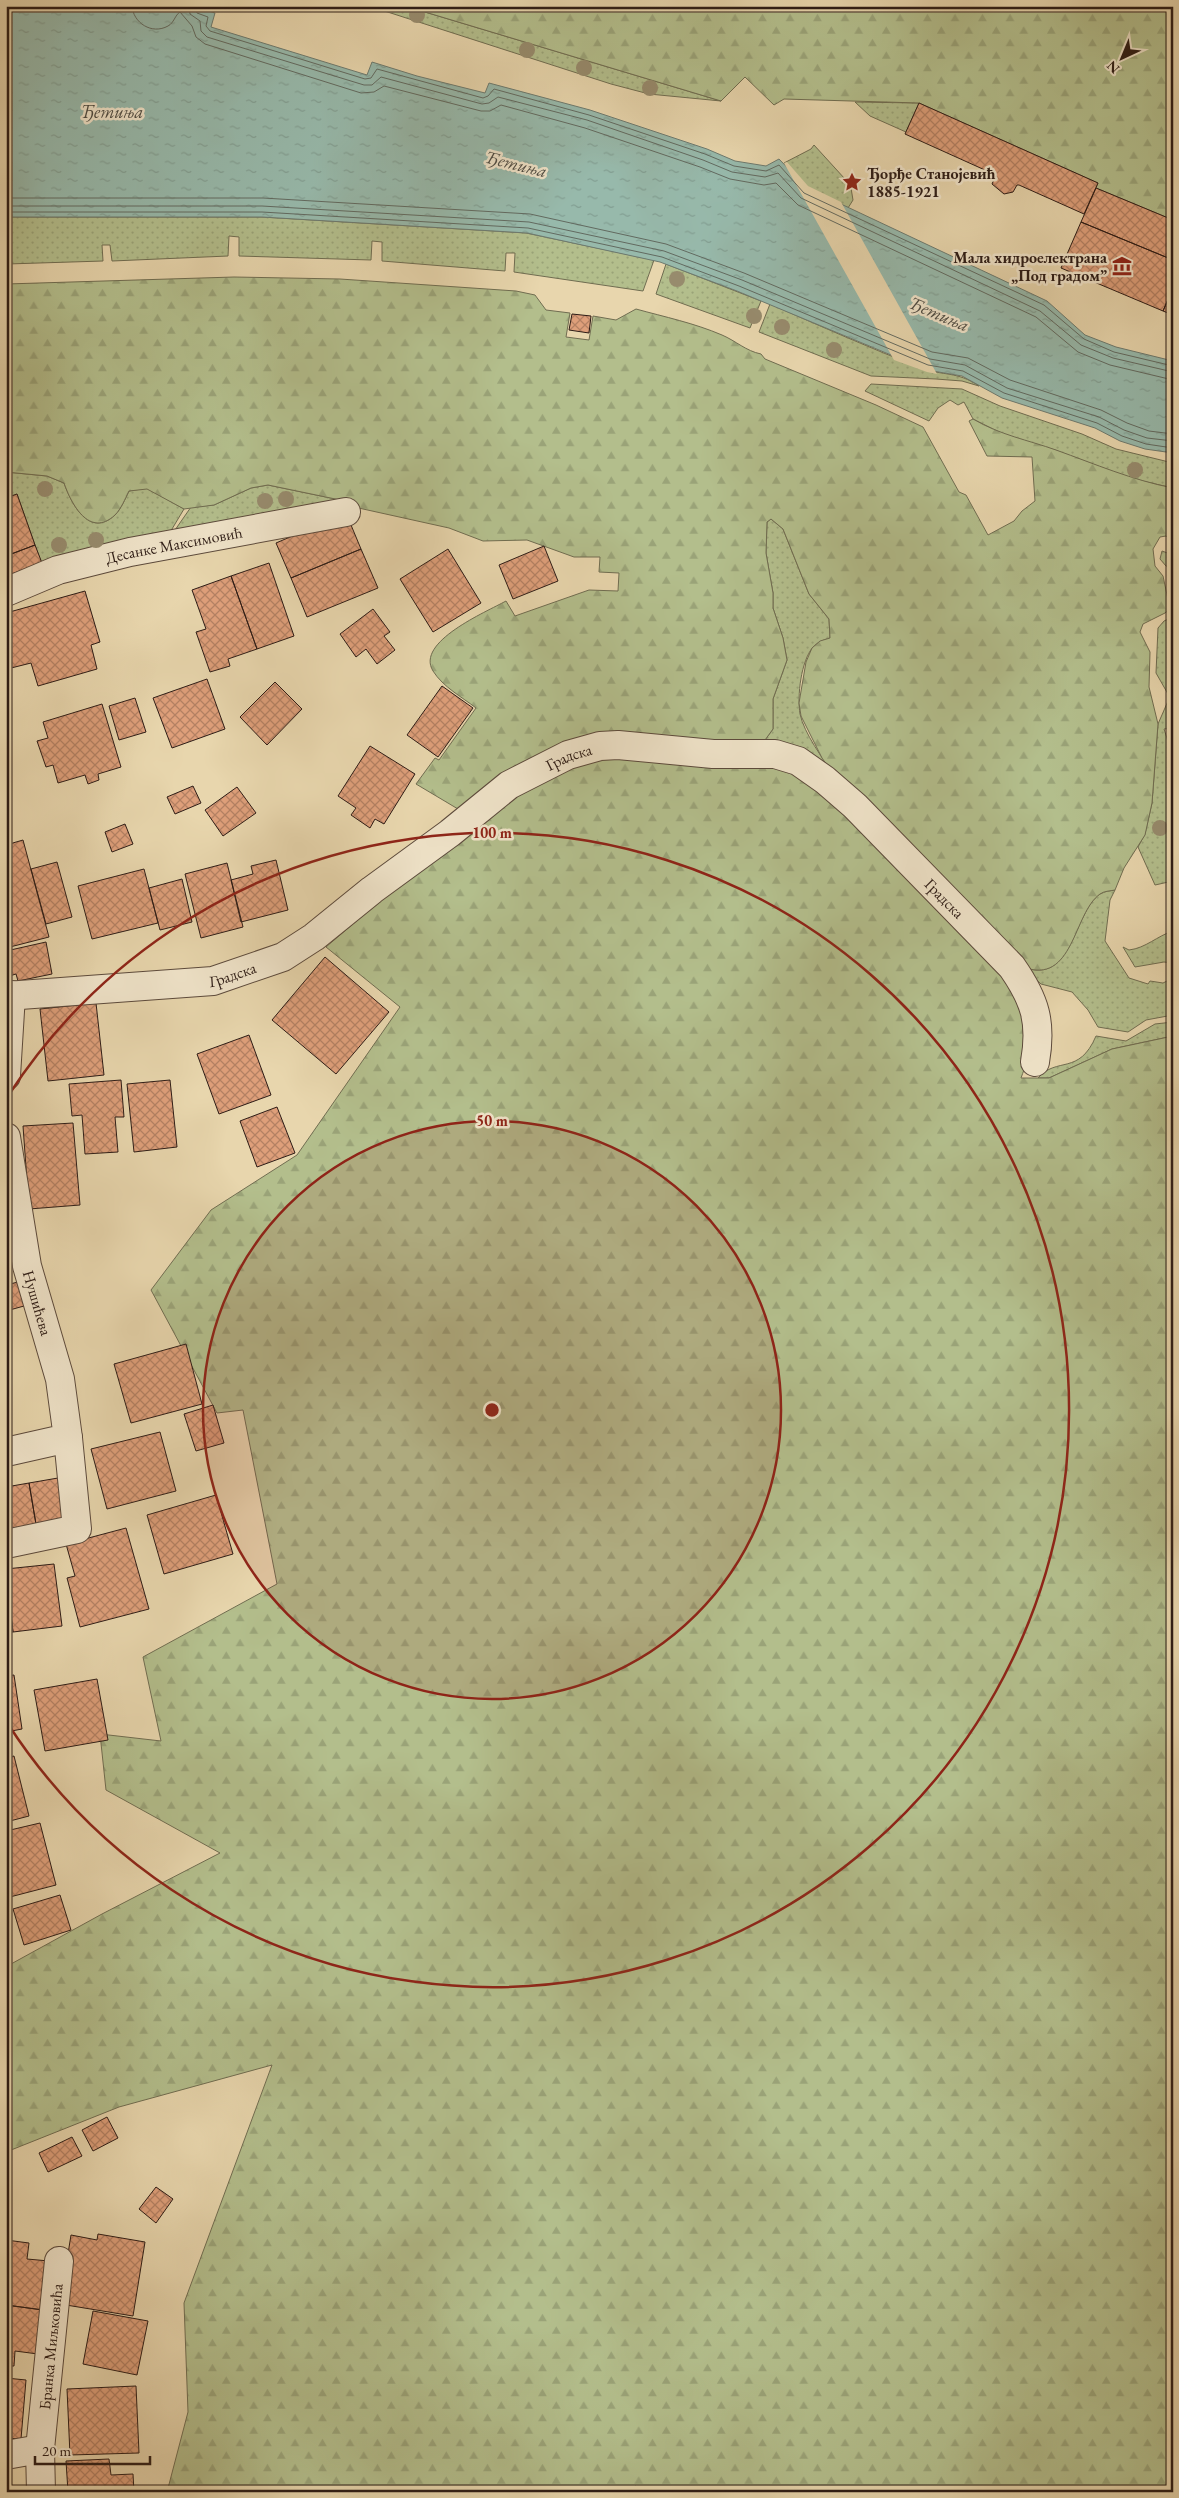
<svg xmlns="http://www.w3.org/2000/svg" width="1179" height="2498" font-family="'EB Garamond',serif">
  <defs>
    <pattern id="green-dots" width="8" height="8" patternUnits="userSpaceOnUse" patternTransform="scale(1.25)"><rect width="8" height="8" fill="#b3be8c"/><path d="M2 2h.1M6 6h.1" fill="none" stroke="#9aa378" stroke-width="1.8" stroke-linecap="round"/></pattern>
    <pattern id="forest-firs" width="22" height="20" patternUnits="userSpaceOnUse" patternTransform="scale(1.25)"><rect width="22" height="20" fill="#b3be8c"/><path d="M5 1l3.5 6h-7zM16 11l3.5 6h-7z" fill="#9aa378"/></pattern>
    <pattern id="water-ripples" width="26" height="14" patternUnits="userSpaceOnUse" patternTransform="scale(1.25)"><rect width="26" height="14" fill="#97b9ab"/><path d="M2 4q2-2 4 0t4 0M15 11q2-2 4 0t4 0" fill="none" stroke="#829e92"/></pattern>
    <pattern id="building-cross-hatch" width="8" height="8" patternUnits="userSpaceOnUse" patternTransform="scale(1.25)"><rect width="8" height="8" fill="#de9f7a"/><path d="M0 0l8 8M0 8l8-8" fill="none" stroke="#b48163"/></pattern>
  </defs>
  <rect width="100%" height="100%" fill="#e8d6ad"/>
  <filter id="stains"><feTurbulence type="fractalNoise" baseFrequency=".004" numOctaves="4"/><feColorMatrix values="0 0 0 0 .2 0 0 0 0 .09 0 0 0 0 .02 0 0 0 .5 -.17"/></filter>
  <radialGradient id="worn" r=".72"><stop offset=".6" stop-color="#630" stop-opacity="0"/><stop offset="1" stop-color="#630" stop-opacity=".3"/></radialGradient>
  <path fill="url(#green-dots)" stroke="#706d51" d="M 369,6 L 405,6 L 721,101 L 649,94 L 611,84 Z
    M 855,102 L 919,103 L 906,132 L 870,116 Z
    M 814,145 L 845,179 L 851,188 L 853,200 L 848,208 L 807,188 L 784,163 L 811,149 Z
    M 6,217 L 262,217 L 526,233 L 654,260 L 643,291 L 514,272 L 515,253 L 506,253 L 505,271 L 382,261 L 382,242 L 372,241 L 371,260 L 239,256 L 239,237 L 229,236 L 228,256 L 112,261 L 110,245 L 102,245 L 103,261 L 7,264 Z
    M 666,264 L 761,301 L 750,328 L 656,294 Z
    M 770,304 C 820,326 870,348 921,368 C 943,376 957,371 979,386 L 962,381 L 936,379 L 871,376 L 759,332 Z
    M 871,384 L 962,389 L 1000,406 L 1082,434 L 1116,449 L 1173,463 L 1173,488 L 1129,478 L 1055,450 L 1005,435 L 973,419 L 964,402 L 958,405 L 950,400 L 938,408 L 929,421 L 865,391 Z
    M 6,472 L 47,476 L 64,483 C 71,503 89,539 115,515 C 121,509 125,499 129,491 L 147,488 L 184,509 L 169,534 L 41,562 L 17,494 L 6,498 Z
    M 268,485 L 345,501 L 175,530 L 191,507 L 214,505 L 251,488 Z
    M 771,519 L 783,529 L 809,594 L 829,619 L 830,638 C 823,640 818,642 813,647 C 801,661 797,696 800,714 C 804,733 823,759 834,775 L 765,740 L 773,729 L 773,699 L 787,660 L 783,638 L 773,608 L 773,593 L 766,553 L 767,522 Z
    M 1162,551 L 1173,555 L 1173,568 L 1166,566 L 1160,559 Z
    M 1173,617 L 1173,728 L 1164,729 L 1173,757 L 1173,881 L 1155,885 L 1138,847 L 1145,834 L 1152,803 L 1158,724 L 1168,701 L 1168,694 L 1156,673 L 1158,628 L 1164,621 Z
    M 1115,890 L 1110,900 L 1105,941 L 1129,978 L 1148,984 L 1150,981 L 1163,983 L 1173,978 L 1173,1015 L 1146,1020 L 1128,1032 L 1098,1027 L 1088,1010 L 1072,992 L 1041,984 L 1023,967 C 1073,986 1073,913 1100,894 C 1104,891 1110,891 1115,890 Z
    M 1173,931 L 1173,963 L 1164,962 L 1135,967 L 1123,947 L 1129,950 C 1146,948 1157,936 1173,931 Z
    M 1173,1022 L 1173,1036 L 1112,1049 L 1049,1078 L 1038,1078 C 1057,1056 1079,1076 1096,1036 L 1126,1041 L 1155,1024 Z"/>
  <path fill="url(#forest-firs)" stroke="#706d51" d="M 405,6 L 1173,6 L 1173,220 L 1096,188 L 1098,183 L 919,103 L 784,99 L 774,105 L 745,77 L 721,101 Z
    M 234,277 L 340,279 L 516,291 L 535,295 L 546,310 L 570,313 L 566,337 L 589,340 L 593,316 L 616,320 L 636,309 C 665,317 694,323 722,335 C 736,341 746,351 761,354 L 765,359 L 876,405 L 923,427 L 959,492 L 966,495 L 988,535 L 1014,521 L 1022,511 L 1035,501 L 1032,457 L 987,456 L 969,421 L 973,419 C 1000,435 1028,440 1056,450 C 1095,464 1132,480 1173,488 L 1173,541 L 1166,536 L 1160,537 L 1153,549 L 1155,566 L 1163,576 L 1170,609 L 1165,613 L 1143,624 L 1140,632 L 1150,652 L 1149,687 L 1158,724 L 1152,803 L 1145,835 L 1124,868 L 1115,890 C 1110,891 1104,891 1100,894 C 1073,913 1074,986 1023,967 L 834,775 L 822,758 L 801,716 L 799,703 L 806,662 L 812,648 L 820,641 L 830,638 L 829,619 L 809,594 L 783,529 L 771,519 L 767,522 L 766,553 L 773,593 L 773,608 L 783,638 L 787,660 L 773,699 L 773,729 L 765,740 L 750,745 L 647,739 L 458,809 L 416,784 L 435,758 L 439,760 L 476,708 C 462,697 443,687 433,671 C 415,642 486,612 506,601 L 515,616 L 589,590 L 618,591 L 619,573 L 599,572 L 600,557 L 574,557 L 527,540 L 483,541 L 449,528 L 354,507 L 345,501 L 268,485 L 251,488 L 214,505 L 184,509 L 147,489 L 129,491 C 125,499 121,509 115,515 C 89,539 71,503 64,483 L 47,476 L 6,472 L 6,284 Z
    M 604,755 L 772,763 L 807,776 L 1003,972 C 1015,996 1031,1031 1027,1059 C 1026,1066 1023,1072 1021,1078 L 1049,1078 L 1112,1049 L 1173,1036 L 1173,2492 L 167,2492 L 188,2412 L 184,2303 L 272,2065 L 119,2107 L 6,2152 L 6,1972 L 11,1964 L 102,1914 L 220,1853 L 106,1790 L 100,1734 L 161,1741 L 143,1657 L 277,1584 L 243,1410 L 217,1413 L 151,1290 L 211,1210 L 297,1155 L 400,1007 L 326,947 L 416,870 L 525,787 Z"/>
  <path fill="url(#water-ripples)" stroke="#6d7a6f" d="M 6,6 L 144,6 L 158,11 L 160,6 L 193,6 L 215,13 L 211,27 L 367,75 L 372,62 L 417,76 L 485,93 L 489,83 L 590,110 L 707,149 L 735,161 L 766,166 L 779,159 L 807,188 L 1047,301 L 1085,335 L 1116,347 L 1173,361 L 1173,453 L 1145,449 L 1120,441 L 1095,428 L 1002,398 L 962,376 L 927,370 L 737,291 L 660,262 L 527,233 L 262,217 L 6,217 Z"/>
  <path fill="#e8d6ad" d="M 787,162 L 808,186 L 841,202 L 937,374 L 927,372 L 894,360 L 784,163 Z"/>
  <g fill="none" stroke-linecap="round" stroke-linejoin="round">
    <path stroke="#626a60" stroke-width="1" d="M 132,6 C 133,23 152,35 168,26 C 174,23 175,15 180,12 L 192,26 L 196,37 L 205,44 L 361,93 L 374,92 L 384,86 L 481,111 L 490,111 L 501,105 L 585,128 L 700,167 L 730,179 L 764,185 L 776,183 L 798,205 L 1036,317 L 1078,352 L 1110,365 L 1173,380
      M 189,6 L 190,14 L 200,21 L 201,31 L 207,37 L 364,85 L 372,85 L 381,77 L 482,104 L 489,103 L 498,97 L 587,120 L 703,160 L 732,172 L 765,177 L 778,173 L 801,198 L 1040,311 L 1081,345 L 1113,358 L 1173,372
      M 195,6 L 197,13 L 208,17 L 206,26 L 210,31 L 365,79 L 371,78 L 377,69 L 483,98 L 488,96 L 494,89 L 589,115 L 705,154 L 734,166 L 766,171 L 779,165 L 804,193 L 1044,305 L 1084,339 L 1114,352 L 1173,366
      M 6,198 L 263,198 L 530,214 L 666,244 L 744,273 L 932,352 L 968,358 L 1010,380 L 1101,410 L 1127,423 L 1149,431 L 1173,434
      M 6,206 L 262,206 L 529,222 L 664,251 L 742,280 L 930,359 L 965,365 L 1007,388 L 1099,417 L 1124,430 L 1147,438 L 1173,441
      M 6,212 L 262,212 L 528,228 L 662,257 L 739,286 L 928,365 L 963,371 L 1004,393 L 1097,423 L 1122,436 L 1146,444 L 1173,448"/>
  </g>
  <path fill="url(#building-cross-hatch)" stroke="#2d1c16" d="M 919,103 L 1098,183 L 1084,214 L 1019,185 L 1017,185 L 1013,192 L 1004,194 L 992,184 L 996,175 L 905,134 Z
    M 1096,188 L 1173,220 L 1173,260 L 1081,222 Z
    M 1081,222 L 1173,260 L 1173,288 L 1163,311 L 1061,268 Z
    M 1173,288 L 1173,315 L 1163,311 Z
    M 572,314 L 591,316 L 589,333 L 569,330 Z
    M 17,494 L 35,545 L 6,556 L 6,498 Z
    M 346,513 L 361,549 L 291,578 L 276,543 Z
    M 35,545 L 42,563 L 6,576 L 6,556 Z
    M 544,546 L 558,581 L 513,599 L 499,565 Z
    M 361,549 L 378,588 L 307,617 L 291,578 Z
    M 448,549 L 481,603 L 433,632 L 400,579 Z
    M 269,563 L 294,636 L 257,649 L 231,576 Z
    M 231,576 L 257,649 L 228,659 L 230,666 L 210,672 L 196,632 L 206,629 L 192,590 Z
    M 85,591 L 100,642 L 91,645 L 97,669 L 38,686 L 31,663 L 11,668 L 6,652 L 6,613 Z
    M 373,609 L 390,632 L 384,636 L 395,650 L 377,664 L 366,649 L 356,657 L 340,634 Z
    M 207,679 L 225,729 L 172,748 L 153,698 Z
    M 275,682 L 302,709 L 267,745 L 240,717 Z
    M 442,686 L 473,708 L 438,757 L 407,735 Z
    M 135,698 L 146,732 L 119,740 L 109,706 Z
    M 102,704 L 121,767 L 98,774 L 99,780 L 88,784 L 85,775 L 58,783 L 53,765 L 46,767 L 37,741 L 48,738 L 43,722 Z
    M 370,746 L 415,774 L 384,824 L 375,819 L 370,828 L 351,815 L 356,808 L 338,796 Z
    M 193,786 L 201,803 L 175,814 L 167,797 Z
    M 237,787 L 256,813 L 223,836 L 205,810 Z
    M 125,824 L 133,844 L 112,852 L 105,832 Z
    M 23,840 L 49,937 L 6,948 L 6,845 Z
    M 276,860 L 288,910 L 241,922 L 231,880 L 253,874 L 251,866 Z
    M 57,862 L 72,917 L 46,924 L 31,869 Z
    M 227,863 L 243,927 L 201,938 L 185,874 Z
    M 144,869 L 158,923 L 92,939 L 78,886 Z
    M 182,879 L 192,922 L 160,930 L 149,888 Z
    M 46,942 L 52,974 L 18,981 L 16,974 L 6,977 L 6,951 Z
    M 325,957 L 389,1012 L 336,1074 L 272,1020 Z
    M 96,1003 L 104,1075 L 48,1081 L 40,1009 Z
    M 249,1035 L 271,1095 L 219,1114 L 197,1054 Z
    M 121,1080 L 124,1117 L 115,1117 L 118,1152 L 85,1154 L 82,1115 L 72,1116 L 69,1084 Z
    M 170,1080 L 177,1147 L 134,1152 L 127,1084 Z
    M 277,1107 L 295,1153 L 257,1167 L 240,1121 Z
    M 73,1123 L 80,1205 L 29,1209 L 23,1126 Z
    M 18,1282 L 24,1306 L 6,1311 L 6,1285 Z
    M 186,1344 L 202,1404 L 131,1423 L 114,1364 Z
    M 213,1405 L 224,1443 L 196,1451 L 184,1414 Z
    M 160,1432 L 176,1491 L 107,1509 L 91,1449 Z
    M 58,1478 L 66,1525 L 37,1530 L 29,1483 Z
    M 29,1483 L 37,1530 L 6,1536 L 6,1487 Z
    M 216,1495 L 233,1554 L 164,1574 L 147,1515 Z
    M 126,1528 L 149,1609 L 80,1627 L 67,1578 L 75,1576 L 66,1544 Z
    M 54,1564 L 62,1626 L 13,1632 L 6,1569 Z
    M 6,1578 L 13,1632 L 6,1633 Z
    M 14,1675 L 22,1729 L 6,1732 L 6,1676 Z
    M 97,1679 L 108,1740 L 45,1751 L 34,1690 Z
    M 14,1756 L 29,1816 L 6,1822 L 6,1758 Z
    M 40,1823 L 56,1885 L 6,1898 L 6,1831 Z
    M 60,1895 L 71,1930 L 24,1945 L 13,1909 Z
    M 107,2117 L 118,2138 L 93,2151 L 82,2130 Z
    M 72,2137 L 82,2156 L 48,2172 L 39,2153 Z
    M 156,2187 L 173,2199 L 156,2223 L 139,2209 Z
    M 98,2234 L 145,2242 L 133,2316 L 60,2304 L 71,2235 L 97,2240 Z
    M 6,2240 L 29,2243 L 27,2259 L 49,2261 L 43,2310 L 6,2305 Z
    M 6,2305 L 43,2310 L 38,2354 L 15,2351 L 14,2366 L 6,2366 Z
    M 93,2311 L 148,2321 L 137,2375 L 83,2364 Z
    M 6,2378 L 26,2380 L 21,2439 L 6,2438 Z
    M 136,2386 L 139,2453 L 70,2455 L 67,2389 Z
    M 109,2459 L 111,2475 L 133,2474 L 134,2492 L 68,2492 L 66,2461 Z
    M 9,2473 L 13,2492 L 6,2492 L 6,2474 Z
    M 635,2486 L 644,2492 L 632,2492 Z"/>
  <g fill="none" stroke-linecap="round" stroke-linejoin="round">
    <defs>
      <g id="minor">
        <path id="s1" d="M 6,592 L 58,570 L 130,552 L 346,512"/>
        <path id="s2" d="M 6,996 L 213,981 L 283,957 L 314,937 L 372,890 L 450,833 L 509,785 L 568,755 L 600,746 L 618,745 L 713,754 L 775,754 L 798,761 L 825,780 L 855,806 L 1012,967 C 1035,1000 1042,1022 1035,1062"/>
        <path d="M 6,1076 L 11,995"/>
        <path id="s3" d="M 6,1137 L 27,1266 L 60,1379 L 68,1438 L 6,1452"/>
        <path d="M 6,1544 L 77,1529 L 68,1438"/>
        <path d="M 6,2455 L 40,2449"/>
        <path id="s4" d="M 41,2492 L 40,2449 L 59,2261"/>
      </g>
    </defs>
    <use href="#minor" stroke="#5c4a3c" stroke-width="30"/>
    <use href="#minor" stroke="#f0e4ca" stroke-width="28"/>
  </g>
  <g fill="#978b6d">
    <circle cx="417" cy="15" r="8"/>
    <circle cx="527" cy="50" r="8"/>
    <circle cx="584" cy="68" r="8"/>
    <circle cx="650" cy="88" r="8"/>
    <circle cx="677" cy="279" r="8"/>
    <circle cx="754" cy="316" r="8"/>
    <circle cx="782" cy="327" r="8"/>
    <circle cx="834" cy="350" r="8"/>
    <circle cx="1135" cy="470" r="8"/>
    <circle cx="45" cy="489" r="8"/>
    <circle cx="286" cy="499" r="8"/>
    <circle cx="265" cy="501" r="8"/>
    <circle cx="96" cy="540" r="8"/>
    <circle cx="59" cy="545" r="8"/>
    <circle cx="1160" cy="828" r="8"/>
  </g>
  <circle cx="492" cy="1410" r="289" fill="#8f2418" fill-opacity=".12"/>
  <g fill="none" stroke="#8f2418" stroke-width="2.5">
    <circle cx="492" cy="1410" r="289"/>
    <path d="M8 1096A577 577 0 1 1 8 1724"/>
  </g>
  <defs>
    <symbol id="sight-bare" viewBox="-9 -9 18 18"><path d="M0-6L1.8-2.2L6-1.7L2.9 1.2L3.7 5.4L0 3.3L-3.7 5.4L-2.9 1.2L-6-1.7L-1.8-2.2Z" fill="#8f2418" stroke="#f0e4ca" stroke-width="2.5" paint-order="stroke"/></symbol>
    <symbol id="museum-bare" viewBox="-9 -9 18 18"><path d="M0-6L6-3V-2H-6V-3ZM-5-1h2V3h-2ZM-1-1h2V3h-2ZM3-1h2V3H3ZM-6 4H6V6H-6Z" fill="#8f2418" stroke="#f0e4ca" stroke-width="2.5" paint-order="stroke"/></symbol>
  </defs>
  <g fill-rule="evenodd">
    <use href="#sight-bare" x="838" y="168" width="28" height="28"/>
    <use href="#museum-bare" x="1108" y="252" width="28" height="28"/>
  </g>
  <g text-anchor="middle" stroke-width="5" stroke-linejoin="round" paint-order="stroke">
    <g font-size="16" font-weight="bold" fill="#2d1c16" stroke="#f0e4ca" text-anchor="start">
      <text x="867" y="179">Ђорђе Станојевић<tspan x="867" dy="18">1885-1921</tspan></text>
      <text x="1107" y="263" text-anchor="end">Мала хидроелектрана<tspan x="1107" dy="18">„Под градом”</tspan></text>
    </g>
    <g font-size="16" fill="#2d1c16" stroke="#f0e4ca">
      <text dy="6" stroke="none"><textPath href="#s1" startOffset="175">Десанке Максимовић</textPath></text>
      <text dy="6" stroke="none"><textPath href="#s2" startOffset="632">Градска</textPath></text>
      <text dy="6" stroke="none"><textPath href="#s2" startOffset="1066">Градска</textPath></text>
      <text dy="6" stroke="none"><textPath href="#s2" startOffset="228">Градска</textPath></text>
      <text dy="6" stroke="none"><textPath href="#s3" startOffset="169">Нушићева</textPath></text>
      <text dy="6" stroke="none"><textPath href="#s4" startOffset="146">Бранка Миљковића</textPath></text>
    </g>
    <g font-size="18" font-style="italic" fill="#4d4b43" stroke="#f0e4ca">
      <text x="112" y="118">Ђетиња</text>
      <text transform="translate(516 164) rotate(14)" y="6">Ђетиња</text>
      <text transform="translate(939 314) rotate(23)" y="6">Ђетиња</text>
    </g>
  </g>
  <circle cx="492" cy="1410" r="8" fill="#8f2418" stroke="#f0e4ca" stroke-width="2.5"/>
  <g font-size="15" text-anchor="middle" font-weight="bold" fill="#8f2418" stroke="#f0e4ca" stroke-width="5" stroke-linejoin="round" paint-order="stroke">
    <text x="492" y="838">100 m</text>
    <text x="492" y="1126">50 m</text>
  </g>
  <rect width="1179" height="2498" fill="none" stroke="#e8d6ad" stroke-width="25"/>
  <rect x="8" y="8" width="1164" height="2483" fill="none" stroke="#2d1c16" stroke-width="2.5"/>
  <rect x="12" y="12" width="1154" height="2473" fill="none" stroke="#2d1c16"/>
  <g transform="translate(1122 58) rotate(224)" stroke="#f0e4ca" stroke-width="4" paint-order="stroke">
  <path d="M0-4L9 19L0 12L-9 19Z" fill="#2d1c16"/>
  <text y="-8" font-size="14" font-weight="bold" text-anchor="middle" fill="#2d1c16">N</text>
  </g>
  <path d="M35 2456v8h115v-8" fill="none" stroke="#2d1c16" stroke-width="2.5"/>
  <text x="42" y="2456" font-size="15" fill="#2d1c16" stroke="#f0e4ca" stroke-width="4" paint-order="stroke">20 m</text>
  <rect width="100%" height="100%" filter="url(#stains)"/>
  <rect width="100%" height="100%" fill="url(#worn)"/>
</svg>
